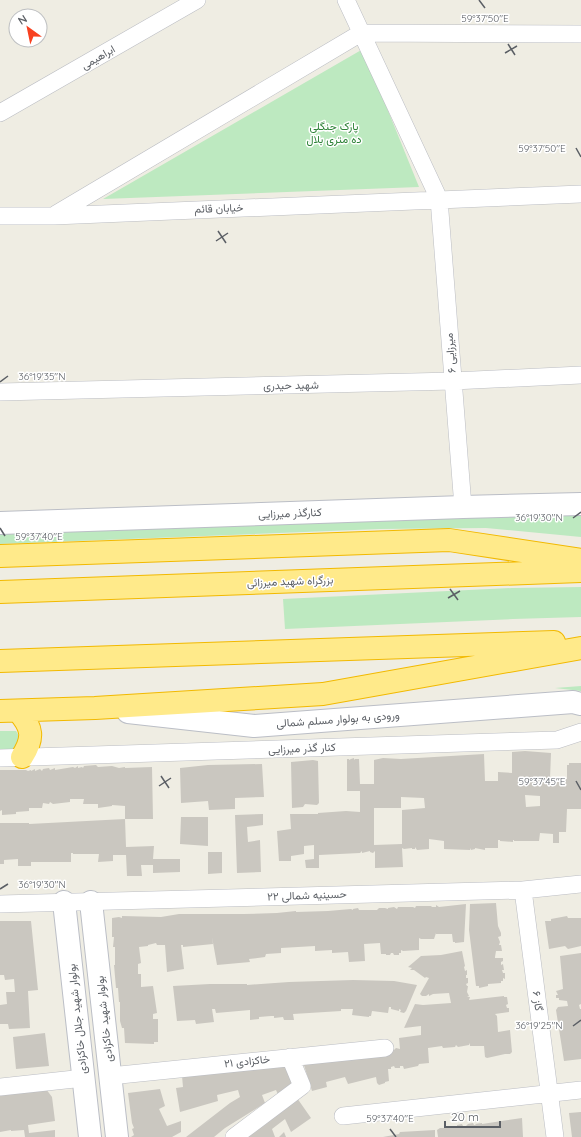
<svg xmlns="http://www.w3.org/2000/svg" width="581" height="1137" font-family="Quicksand,Vazirmatn,sans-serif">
  <rect width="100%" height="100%" fill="#efede3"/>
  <path fill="#bde9c0" d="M 363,49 L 419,187 L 103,199 Z
    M 581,515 L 581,537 L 486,528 L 380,529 L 0,544 L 0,530 Z
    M 581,587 L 581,617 L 513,619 L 285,629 L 283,599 L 512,588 Z
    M 581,686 L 581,691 L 555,688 Z
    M 0,731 L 16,731 L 22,741 L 13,750 L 0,750 Z"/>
  <path fill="#cac7c0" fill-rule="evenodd" d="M 525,751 L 551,753 L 550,779 L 567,779 L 567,765 L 569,765 L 569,763 L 581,763 L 581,809 L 567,809 L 566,832 L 559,832 L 559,843 L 553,843 L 553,834 L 540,833 L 539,841 L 514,841 L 514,840 L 513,840 L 513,842 L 500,841 L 500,840 L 498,840 L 498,848 L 485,848 L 485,850 L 475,848 L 475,849 L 471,850 L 470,848 L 470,850 L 444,849 L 444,841 L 429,839 L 429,849 L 417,850 L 415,847 L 415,849 L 412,849 L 412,848 L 404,849 L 402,848 L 403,867 L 375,868 L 375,851 L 373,853 L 370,852 L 370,851 L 362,853 L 362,851 L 360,853 L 319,855 L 319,868 L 306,868 L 305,860 L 314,859 L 314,845 L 304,846 L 304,854 L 291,856 L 291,861 L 279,861 L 277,831 L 291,829 L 290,814 L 318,814 L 318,813 L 346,811 L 360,812 L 360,791 L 347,791 L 347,759 L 349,759 L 349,760 L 351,759 L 354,758 L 354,760 L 355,759 L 359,759 L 360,784 L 374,784 L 374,760 L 383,758 L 401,759 L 484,754 L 485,781 L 498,781 L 498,772 L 512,773 L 512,752 ZM 525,795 L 540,796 L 540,806 L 526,807 ZM 401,797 L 424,798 L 425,808 L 402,810 L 402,844 L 374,845 L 374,808 L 401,808 Z
    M 313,760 L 318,761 L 319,803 L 317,805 L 305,804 L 303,807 L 292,808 L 291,762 Z
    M 262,764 L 264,797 L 235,798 L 235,809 L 209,810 L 208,801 L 181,803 L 180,768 L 208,765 Z
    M 96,765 L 98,767 L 112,766 L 119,768 L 125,767 L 125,768 L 152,767 L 153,819 L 125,819 L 126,847 L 154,846 L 153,859 L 180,859 L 180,872 L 153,873 L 153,865 L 141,865 L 142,876 L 127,876 L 126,855 L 113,855 L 113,861 L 98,862 L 99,854 L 73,854 L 73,853 L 71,853 L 71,862 L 31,862 L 31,866 L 18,866 L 18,859 L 4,860 L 4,864 L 0,864 L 0,823 L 29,823 L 29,824 L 125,819 L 125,806 L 112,805 L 112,806 L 98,808 L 98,804 L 83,804 L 84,799 L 70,799 L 70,802 L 53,804 L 50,802 L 49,804 L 43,803 L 42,808 L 29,808 L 29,811 L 16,812 L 16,814 L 2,815 L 2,810 L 0,811 L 0,770 L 26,770 L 28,771 L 31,770 L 31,771 L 35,769 L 35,771 L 40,769 L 42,771 L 43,769 L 49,768 L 50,770 L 55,768 L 55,770 L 73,767 L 75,768 L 78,766 L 78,768 L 82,767 L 83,768 L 84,766 Z
    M 263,814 L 263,825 L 247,827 L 248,842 L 260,840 L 261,872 L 237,873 L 235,815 Z
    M 181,817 L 208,817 L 208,846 L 180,844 Z
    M 208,852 L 222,852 L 222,873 L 208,874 Z
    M 496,903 L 498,926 L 501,933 L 501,936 L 498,937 L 500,942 L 499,945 L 501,945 L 502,951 L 496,951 L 495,957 L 495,958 L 503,958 L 503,961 L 501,962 L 501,965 L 503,964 L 504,970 L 502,970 L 503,973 L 505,973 L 505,979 L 503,978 L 503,981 L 501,981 L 501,983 L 488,984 L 488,986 L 479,988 L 479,986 L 476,986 L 469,930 L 470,904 Z
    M 466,904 L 464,942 L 455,943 L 455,942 L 453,942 L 452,934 L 436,934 L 436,933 L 434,939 L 421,939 L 419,938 L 419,950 L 403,951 L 401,950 L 401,953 L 399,953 L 399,955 L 394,955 L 393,953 L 391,953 L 390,955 L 386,955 L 386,954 L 381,954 L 380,943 L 364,944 L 365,961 L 349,962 L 348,952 L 332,953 L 332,950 L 315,951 L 315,946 L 281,948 L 281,953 L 266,954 L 265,957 L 249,959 L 250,962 L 217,965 L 212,937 L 213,944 L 183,947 L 183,945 L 181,945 L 184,969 L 167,972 L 165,945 L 157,945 L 156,943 L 148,945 L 148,946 L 139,947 L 141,963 L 138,964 L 138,974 L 141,974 L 141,987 L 153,986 L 157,1013 L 153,1014 L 153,1019 L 158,1019 L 158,1042 L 154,1042 L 154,1044 L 125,1043 L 124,1028 L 122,1028 L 120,1021 L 120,1002 L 119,1002 L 118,988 L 116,988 L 114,965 L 115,965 L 115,947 L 113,947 L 114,937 L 112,937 L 112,918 L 119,917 L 122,918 L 122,916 L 161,917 L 179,914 L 244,914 L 277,913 L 296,911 L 296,912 L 328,911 L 351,909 L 353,910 L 353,909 L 358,908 L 359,910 L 377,910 L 379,908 L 385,908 L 388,909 L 388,908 L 394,907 L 397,909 L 398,907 L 413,907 L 415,908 L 416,906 L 431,906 L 432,907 L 436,907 L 436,905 L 439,907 Z
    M 567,916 L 568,918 L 581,918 L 581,946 L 568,949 L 565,946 L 549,949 L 545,921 L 551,921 L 551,919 Z
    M 0,921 L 31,921 L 38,990 L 28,991 L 30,1028 L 9,1029 L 8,1024 L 0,1024 L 0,1005 L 7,1004 L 6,992 L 15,992 L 14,979 L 5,980 L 4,975 L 0,975 Z
    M 462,951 L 465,966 L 464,967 L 465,971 L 467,970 L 467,975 L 466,975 L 466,978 L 468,978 L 468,983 L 466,984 L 467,986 L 468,986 L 467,992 L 469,996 L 467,997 L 470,997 L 469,1000 L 504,996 L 504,997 L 507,997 L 508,1004 L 506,1005 L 507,1008 L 509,1008 L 509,1012 L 495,1014 L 497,1016 L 498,1032 L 510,1030 L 512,1052 L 510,1054 L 505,1054 L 487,1058 L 485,1057 L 484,1046 L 470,1046 L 470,1043 L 469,1045 L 458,1047 L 456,1045 L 455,1047 L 443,1048 L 442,1046 L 428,1048 L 429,1063 L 419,1064 L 418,1066 L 404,1069 L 403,1066 L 400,1066 L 400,1068 L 395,1068 L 394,1066 L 391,1067 L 391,1069 L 388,1069 L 389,1081 L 385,1082 L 385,1083 L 379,1085 L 377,1083 L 376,1077 L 348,1084 L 345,1077 L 326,1082 L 327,1087 L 312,1091 L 303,1062 L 392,1049 L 394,1050 L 396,1048 L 400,1049 L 399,1038 L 421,1035 L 421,1026 L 404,1028 L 415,1004 L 423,1005 L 451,1003 L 449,993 L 433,994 L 429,996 L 429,994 L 426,996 L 422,996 L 420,994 L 429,978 L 426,977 L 425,978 L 414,970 L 410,970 L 412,968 L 408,967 L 421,956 L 441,955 Z
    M 581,953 L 581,1004 L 579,1005 L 580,1009 L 581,1009 L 581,1059 L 564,1061 L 556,1010 L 558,1007 L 568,1006 L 567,1001 L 559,1000 L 559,998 L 556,998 L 556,995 L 558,995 L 556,991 L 563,989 L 560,956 Z
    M 353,980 L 394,981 L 417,985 L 406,1011 L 404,1013 L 400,1012 L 401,1010 L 399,1009 L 399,1011 L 391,1009 L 391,1007 L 389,1007 L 388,1013 L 372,1011 L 371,1016 L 369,1016 L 369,1017 L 352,1015 L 353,1009 L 341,1009 L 341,1011 L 293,1014 L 294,1020 L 284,1020 L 283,1017 L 274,1018 L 274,1016 L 271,1016 L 259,1017 L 259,1019 L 250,1020 L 250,1010 L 216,1013 L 215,1009 L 212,1009 L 214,1022 L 196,1024 L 195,1020 L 177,1021 L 173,986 L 210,984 L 247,984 L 247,985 L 289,982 Z
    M 45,1033 L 49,1066 L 16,1069 L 13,1037 Z
    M 286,1062 L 294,1086 L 279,1097 L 276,1090 L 262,1095 L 265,1103 L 225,1128 L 214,1137 L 186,1137 L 230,1103 L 240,1097 L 238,1090 L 217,1095 L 218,1101 L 180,1112 L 176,1088 L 183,1087 L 182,1076 Z
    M 46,1089 L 52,1097 L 55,1121 L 28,1125 L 29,1133 L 55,1130 L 55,1137 L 25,1137 L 24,1130 L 11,1131 L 11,1130 L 0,1132 L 0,1095 Z
    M 160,1089 L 165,1106 L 159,1109 L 167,1126 L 181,1121 L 181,1132 L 172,1137 L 131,1137 L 134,1135 L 132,1129 L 134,1128 L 132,1123 L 128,1093 Z
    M 297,1098 L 311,1118 L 291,1132 L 285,1119 L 272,1129 L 275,1137 L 245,1137 Z
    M 581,1112 L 581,1137 L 572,1137 L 569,1113 Z
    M 522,1118 L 523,1137 L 438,1137 L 437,1130 L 440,1128 L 453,1128 L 453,1126 L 457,1127 L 457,1125 L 462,1124 L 463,1126 L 466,1126 L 468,1124 L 473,1123 L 474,1125 L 476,1125 L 475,1124 L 482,1123 L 482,1124 Z
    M 435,1130 L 435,1137 L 383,1137 L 399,1134 L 400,1132 Z
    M 284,1132 L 286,1137 L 279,1137 Z"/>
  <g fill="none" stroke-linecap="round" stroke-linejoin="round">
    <defs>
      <path id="street" d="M 346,0 L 439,199 L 463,507
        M 0,113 L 197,0
        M 56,214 L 361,33 L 581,34
        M 0,216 L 54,216 L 581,194
        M 0,392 L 453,381 L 581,375
        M 0,758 L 557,740 L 581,732
        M 523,890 L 555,1137
        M 0,904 L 523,890 L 581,884
        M 110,1076 L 385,1048
        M 0,1087 L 84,1078
        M 343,1116 L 581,1090
        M 234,1137 L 302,1086 L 290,1057"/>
      <path id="secondary" d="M 0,523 L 463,507 L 581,504
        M 128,712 L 254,726 L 573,702 L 581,704
        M 64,902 L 90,1137
        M 91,902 L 117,1137"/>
      <path id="highway" d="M 0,556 L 449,540 L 581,560
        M 0,592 L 581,571
        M 0,661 L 554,642
        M 0,711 L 95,708 L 323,694 L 581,648
        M 18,711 C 33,728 34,738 22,757"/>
    </defs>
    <use href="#street" stroke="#bbbdc3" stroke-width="18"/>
    <use href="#secondary" stroke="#bbbec6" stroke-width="24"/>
    <use href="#highway" stroke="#f2b900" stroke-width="24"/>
    <use href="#street" stroke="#fff" stroke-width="17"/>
    <use href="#secondary" stroke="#fff" stroke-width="22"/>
    <use href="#highway" stroke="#ffea8a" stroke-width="22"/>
  </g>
  <path fill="none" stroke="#5b5f65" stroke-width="1.5" d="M 479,0 L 485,8M 508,44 L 515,55M 505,53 L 517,46M 576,148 L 581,157M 218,231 L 226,243M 216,241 L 228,233M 0,382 L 8,376M 573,518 L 581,512M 0,528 L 5,536M 450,589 L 458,600M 448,598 L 460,591M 161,776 L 169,788M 576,781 L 581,790M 159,786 L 171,778M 0,889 L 8,884M 573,1026 L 581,1020M 390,1129 L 396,1137"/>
  <g text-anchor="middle" stroke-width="3" stroke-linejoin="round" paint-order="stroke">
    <g font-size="11" fill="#5b5f65" stroke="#fff">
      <text transform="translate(98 57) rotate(-30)" y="4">ابراهیمی</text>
      <text transform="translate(219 208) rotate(-2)" y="4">خیابان قائم</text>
      <text transform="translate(450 353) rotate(-94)" y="4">میرزایی ۶</text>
      <text transform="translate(291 385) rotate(-1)" y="4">شهید حیدری</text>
      <text transform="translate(290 513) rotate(-2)" y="4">کنارگذر میرزایی</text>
      <text transform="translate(290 581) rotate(-2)" y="4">بزرگراه شهید میرزائی</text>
      <text transform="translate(338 719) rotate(-4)" y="4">ورودی به بولوار مسلم شمالی</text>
      <text transform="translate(302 748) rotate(-2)" y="4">کنار گذر میرزایی</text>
      <text transform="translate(307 895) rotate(-2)" y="4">حسینیه شمالی ۲۲</text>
      <text transform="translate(538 1001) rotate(83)" y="4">گاز ۶</text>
      <text transform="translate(77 1019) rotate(-96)" y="4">بولوار شهید جلال خاکزادی</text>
      <text transform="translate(104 1019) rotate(-96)" y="4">بولوار شهید خاکزادی</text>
      <text transform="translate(247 1061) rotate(-6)" y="4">خاکزادی ۲۱</text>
    </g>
    <g font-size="11" fill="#2d8237" stroke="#fff">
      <text x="334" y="130">پارک جنگلی<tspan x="334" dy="13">ده متری بلال</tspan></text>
    </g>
  </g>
  <g font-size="10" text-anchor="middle" fill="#5b5f65" stroke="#fff" stroke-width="3" stroke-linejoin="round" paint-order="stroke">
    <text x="485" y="22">59°37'50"E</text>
    <text x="542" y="152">59°37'50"E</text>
    <text x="42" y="380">36°19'35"N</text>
    <text x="539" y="521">36°19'30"N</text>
    <text x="39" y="540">59°37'40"E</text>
    <text x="542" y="785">59°37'45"E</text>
    <text x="42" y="888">36°19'30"N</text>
    <text x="539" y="1029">36°19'25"N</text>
    <text x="390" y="1122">59°37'40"E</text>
  </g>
  <g transform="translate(28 28) rotate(327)"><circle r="19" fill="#ffffff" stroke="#bdbfc1"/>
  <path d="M0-3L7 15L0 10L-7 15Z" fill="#f84120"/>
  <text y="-6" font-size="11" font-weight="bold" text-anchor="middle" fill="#5b5f65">N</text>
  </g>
  <path d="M445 1121v6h55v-6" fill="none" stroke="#5b5f65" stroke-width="2"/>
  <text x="451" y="1121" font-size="12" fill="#5b5f65" stroke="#ffffff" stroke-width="3" paint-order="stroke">20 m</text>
</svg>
